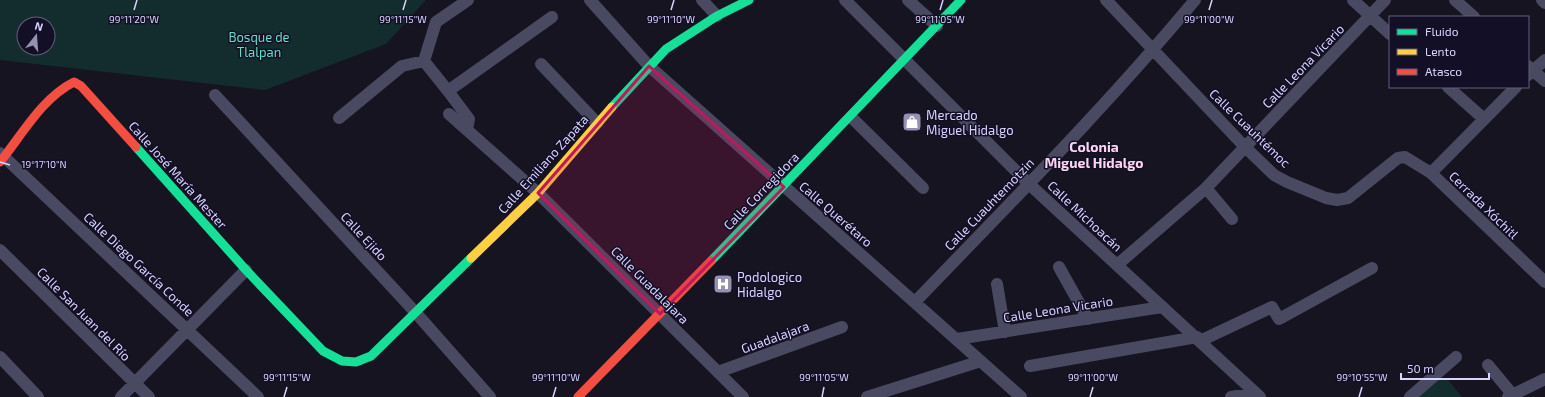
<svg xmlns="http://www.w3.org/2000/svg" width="1545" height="397" font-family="'Exo 2',sans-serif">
  <rect width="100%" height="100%" fill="#161421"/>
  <path fill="#132c2d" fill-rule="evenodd" d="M 0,0 L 426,0 L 386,44 L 265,90 L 0,60 ZM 24,24 L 48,24 L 48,48 L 24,48 Z
    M 1441,378 L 1449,381 L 1462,397 L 1418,397 Z"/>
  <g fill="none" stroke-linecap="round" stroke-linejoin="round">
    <path stroke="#4a4962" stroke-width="12" d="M 590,0 L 649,66 L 1021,397
      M 702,0 L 717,16
      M 845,0 L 1029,184 L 1260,397
      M 908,0 L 937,26
      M 1106,0 L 1245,147 L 1274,175 L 1287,182 L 1326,198 L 1337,200 L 1348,198 L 1398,158 L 1405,157 L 1431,173 L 1545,282
      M 1353,0 L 1390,34
      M 1455,0 L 1474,17
      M 1542,0 L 1545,3
      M 541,64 L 597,123
      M 1528,66 L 1545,81
      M 1528,75 L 1545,60
      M 1448,87 L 1484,119
      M 448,91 L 424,61 L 436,22 L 468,0
      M 215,95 L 416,313 L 490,397
      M 449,114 L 538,193 L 743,397
      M 851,117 L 923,188
      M 339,118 L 402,66 L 424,61
      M 467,130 L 469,119 L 448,91 L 552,17
      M 0,153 L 258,397
      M 1431,173 L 1516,87
      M 1206,188 L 1232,219
      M 0,250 L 149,397
      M 1117,265 L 1206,188 L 1385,0
      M 1059,267 L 1088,319
      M 997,284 L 1005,332
      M 915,302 C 1010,203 1107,106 1195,0
      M 957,339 L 1162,307
      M 1200,341 L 1272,307 L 1279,319 L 1372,268
      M 0,357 L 38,397
      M 1488,365 L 1513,395
      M 1030,366 L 1197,337
      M 718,372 L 842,327
      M 121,397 L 246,270
      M 867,397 L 981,361
      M 1231,397 L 1256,393
      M 1410,397 L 1456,357
      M 1508,397 L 1545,379"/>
    <path stroke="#16e098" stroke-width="9" d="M 612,107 L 666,49 L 717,16 L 749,0
      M 136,147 L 246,270 L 323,351 L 342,361 L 356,362 L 371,356 L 471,258
      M 711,261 L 961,0"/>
    <path stroke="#ffcf43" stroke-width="9" d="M 471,258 L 538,193 L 612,107"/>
    <path stroke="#f24e42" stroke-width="9" d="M 0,162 C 22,135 42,98 74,82 L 81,86 L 136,147
      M 578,397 L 711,261"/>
  </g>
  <path fill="#c2185b" fill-opacity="0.2" stroke="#c2185b" stroke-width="3" stroke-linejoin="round" d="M 649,66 L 784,187 L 660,314 L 538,193 Z"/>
  <path fill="none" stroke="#d9d4ff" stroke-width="1.5" d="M 134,10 L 137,0M 403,10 L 406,0M 671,10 L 674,0M 940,10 L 943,0M 1209,10 L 1212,0M 0,162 L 10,165M 284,397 L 287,387M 553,397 L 556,387M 822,397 L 824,387M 1090,397 L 1093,387M 1359,397 L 1362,387"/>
  <defs>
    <symbol id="shop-square" viewBox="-11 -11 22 22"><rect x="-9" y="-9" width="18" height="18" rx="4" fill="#9591b1" stroke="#130f26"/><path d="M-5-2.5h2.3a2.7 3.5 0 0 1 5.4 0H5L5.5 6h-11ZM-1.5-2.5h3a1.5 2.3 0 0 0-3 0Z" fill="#fff"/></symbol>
    <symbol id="hospital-square" viewBox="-11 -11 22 22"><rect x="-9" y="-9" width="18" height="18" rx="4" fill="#9591b1" stroke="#130f26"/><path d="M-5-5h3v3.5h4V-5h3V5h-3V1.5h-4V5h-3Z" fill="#fff"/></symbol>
  </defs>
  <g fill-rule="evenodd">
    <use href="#shop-square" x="901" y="111" width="22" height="22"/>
    <use href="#hospital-square" x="712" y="273" width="22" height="22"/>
  </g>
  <g text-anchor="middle" stroke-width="3" stroke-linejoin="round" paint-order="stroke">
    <g font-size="13" fill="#5fe0c0" stroke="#130f26">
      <text x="259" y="42">Bosque de<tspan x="259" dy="15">Tlalpan</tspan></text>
    </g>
    <g font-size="13" fill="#d9d4ff" stroke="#130f26">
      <text transform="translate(1303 66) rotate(-46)" y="5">Calle Leona Vicario</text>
      <text transform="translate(1250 128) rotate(44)" y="5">Calle Cuauhtémoc</text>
      <text transform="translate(543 164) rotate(-48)" y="5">Calle Emiliano Zapata</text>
      <text transform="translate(178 175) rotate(48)" y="5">Calle José María Mester</text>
      <text transform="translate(761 191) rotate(-46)" y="5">Calle Corregidora</text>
      <text transform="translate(989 204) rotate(-46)" y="5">Calle Cuauhtemotzin</text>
      <text transform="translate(1484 205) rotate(44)" y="5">Cerrada Xóchitl</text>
      <text transform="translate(836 214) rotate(41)" y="5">Calle Querétaro</text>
      <text transform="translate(1085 216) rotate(43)" y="5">Calle Michoacán</text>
      <text transform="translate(364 236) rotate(47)" y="5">Calle Ejido</text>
      <text transform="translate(139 264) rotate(43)" y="5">Calle Diego García Conde</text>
      <text transform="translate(650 285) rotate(45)" y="5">Calle Guadalajara</text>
      <text transform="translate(1058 309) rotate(-9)" y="5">Calle Leona Vicario</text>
      <text transform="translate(84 314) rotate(45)" y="5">Calle San Juan del Río</text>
      <text transform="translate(775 337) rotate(-20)" y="5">Guadalajara</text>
    </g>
    <g font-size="13" fill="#d9d4ff" stroke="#130f26" text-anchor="start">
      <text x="926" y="120">Mercado<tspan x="926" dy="15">Miguel Hidalgo</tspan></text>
      <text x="737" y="282">Podologico<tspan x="737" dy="15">Hidalgo</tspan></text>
    </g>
    <g font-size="14" font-weight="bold" fill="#ffd6f0" stroke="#130f26">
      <text x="1094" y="152">Colonia<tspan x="1094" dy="16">Miguel Hidalgo</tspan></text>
    </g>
  </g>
  <g font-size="10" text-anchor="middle" fill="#d9d4ff" stroke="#130f26" stroke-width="3" stroke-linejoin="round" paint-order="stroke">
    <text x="134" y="23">99°11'20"W</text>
    <text x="403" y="23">99°11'15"W</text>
    <text x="671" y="23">99°11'10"W</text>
    <text x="940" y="23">99°11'05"W</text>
    <text x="1209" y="23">99°11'00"W</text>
    <text x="44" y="168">19°17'10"N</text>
    <text x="287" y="381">99°11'15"W</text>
    <text x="556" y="381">99°11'10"W</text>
    <text x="824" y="381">99°11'05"W</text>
    <text x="1093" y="381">99°11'00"W</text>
    <text x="1362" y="381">99°10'55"W</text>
  </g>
  <rect x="1389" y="16" width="140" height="72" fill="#130f26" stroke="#625e7d"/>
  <rect x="1397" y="29" width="20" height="6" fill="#16e098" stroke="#625e7d"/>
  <text x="1425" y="36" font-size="12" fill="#d9d4ff">Fluido</text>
  <rect x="1397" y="49" width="20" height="6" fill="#ffcf43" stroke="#625e7d"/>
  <text x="1425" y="56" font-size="12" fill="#d9d4ff">Lento</text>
  <rect x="1397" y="69" width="20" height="6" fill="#f24e42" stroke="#625e7d"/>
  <text x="1425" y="76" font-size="12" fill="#d9d4ff">Atasco</text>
  <g transform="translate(36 36) rotate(17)"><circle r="19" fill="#130f26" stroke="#625e7d"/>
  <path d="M0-3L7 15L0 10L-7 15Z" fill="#9591b1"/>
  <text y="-6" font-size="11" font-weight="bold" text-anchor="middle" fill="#d9d4ff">N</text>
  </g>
  <path d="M1401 373v6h88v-6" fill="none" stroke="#d9d4ff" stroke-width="2"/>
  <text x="1407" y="373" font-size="12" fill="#d9d4ff" stroke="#130f26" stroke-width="3" paint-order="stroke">50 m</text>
</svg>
